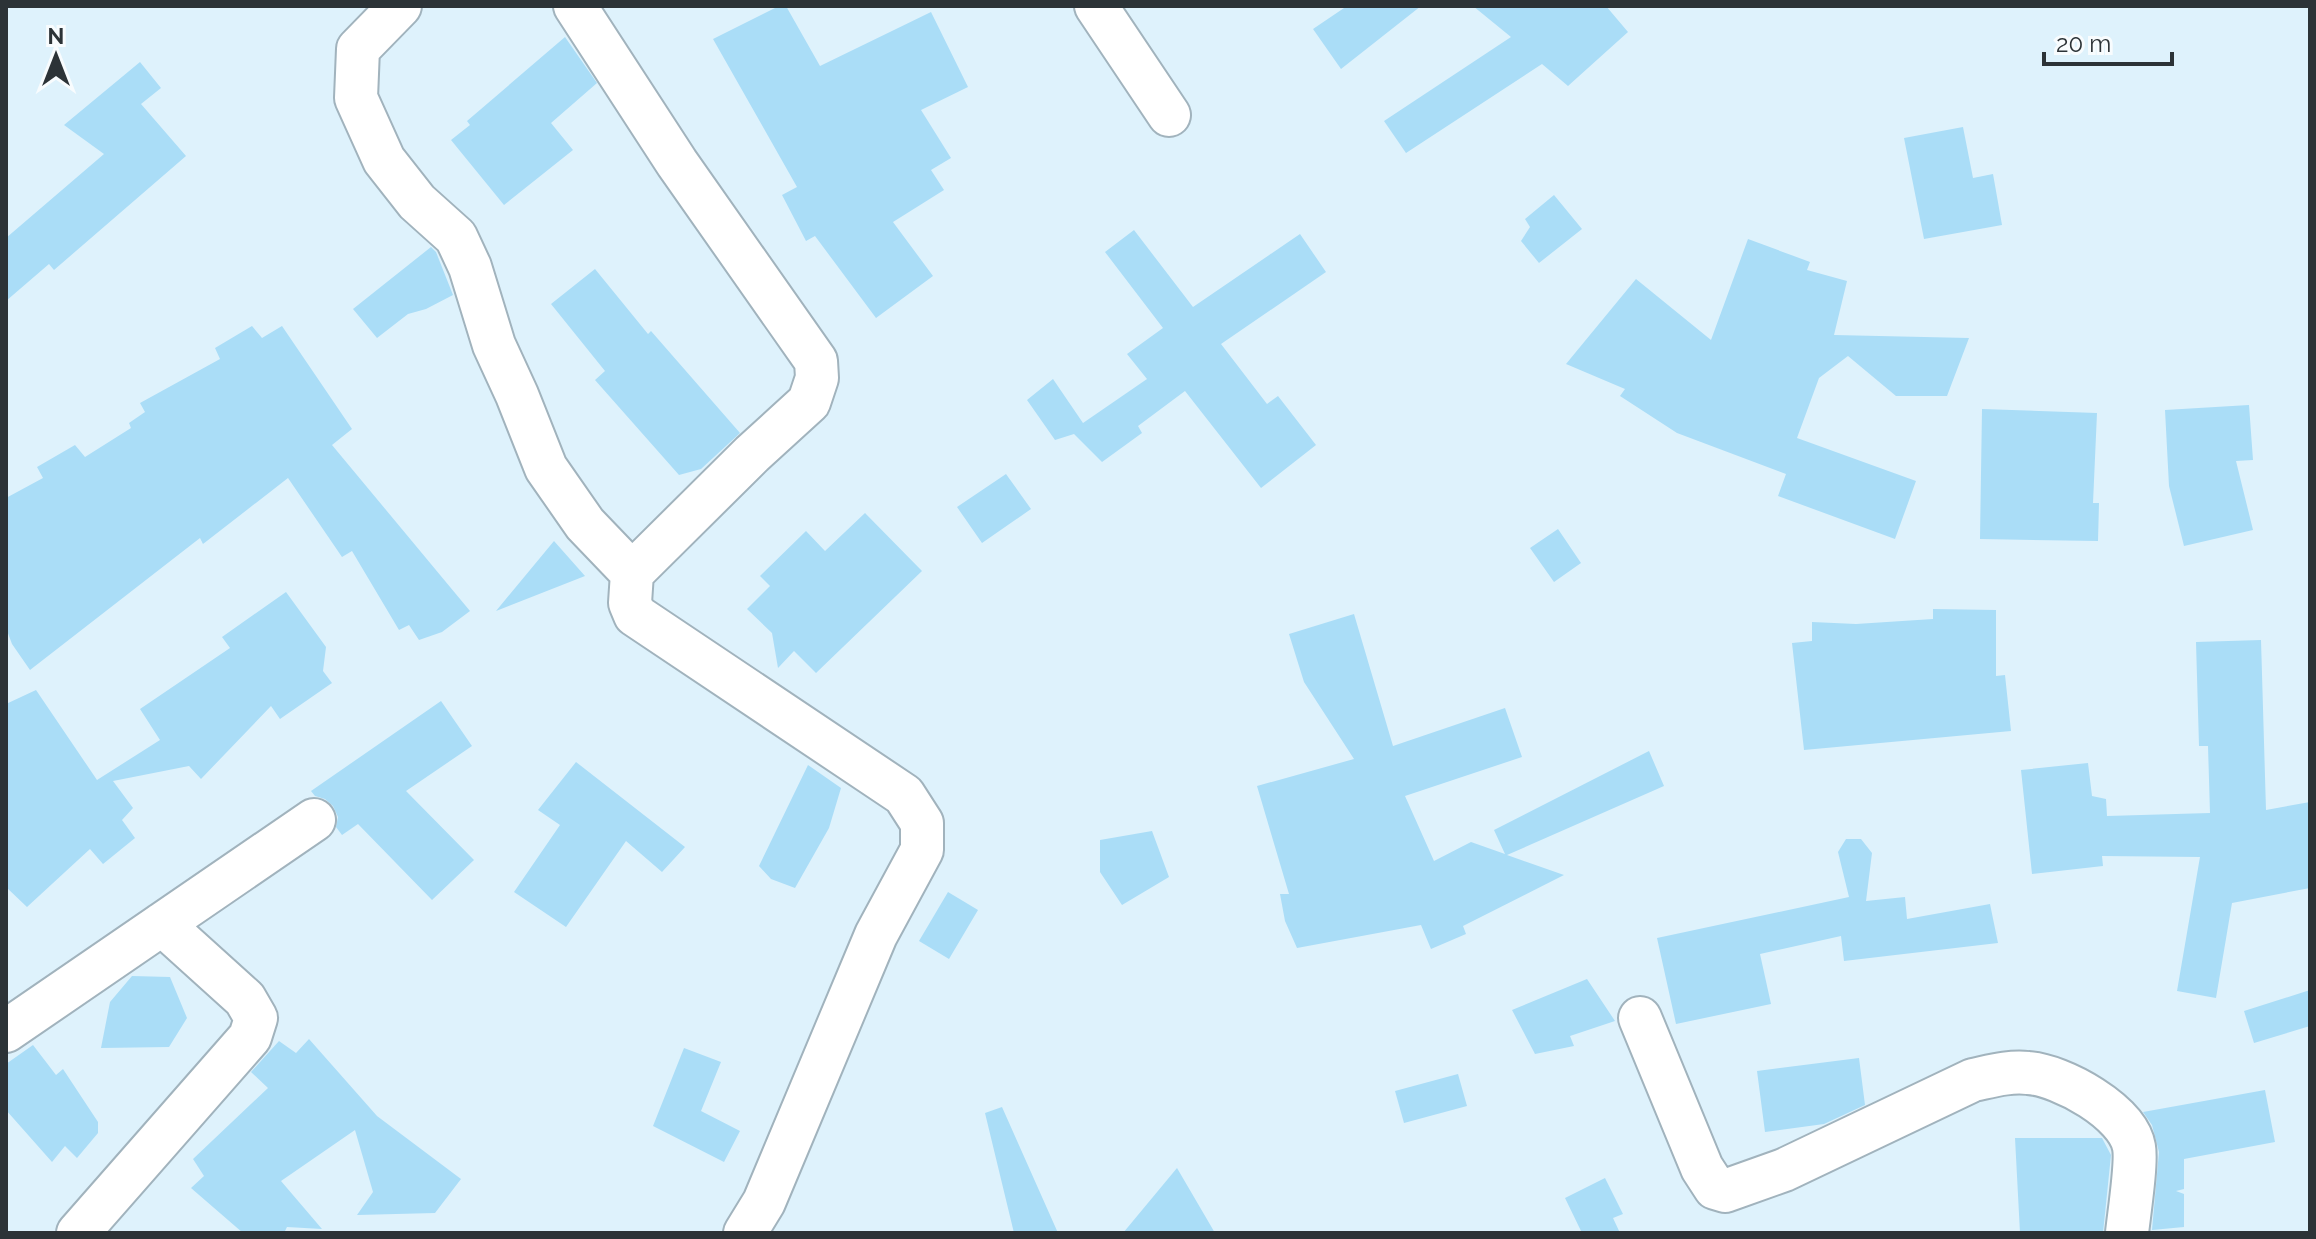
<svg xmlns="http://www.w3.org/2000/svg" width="2316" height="1239" font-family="Raleway,sans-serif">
  <rect width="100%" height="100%" fill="#def2fc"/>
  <path fill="#aaddf7" d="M 779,6 L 786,6 L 820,66 L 931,12 L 968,87 L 921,110 L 951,158 L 931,170 L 944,190 L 893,222 L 933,276 L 876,318 L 815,236 L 806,241 L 782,195 L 797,187 L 713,39 Z
    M 1347,6 L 1421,6 L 1341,69 L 1313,29 Z
    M 1473,6 L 1606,6 L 1628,32 L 1568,86 L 1542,64 L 1406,153 L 1384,121 L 1511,37 Z
    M 565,37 L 597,83 L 551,123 L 573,150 L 504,205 L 451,140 L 470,125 L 467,121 Z
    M 140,62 L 161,88 L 141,104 L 186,156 L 54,270 L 49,264 L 6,301 L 6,238 L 104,154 L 64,125 Z
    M 1963,127 L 1973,178 L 1993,174 L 2002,225 L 1924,239 L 1904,138 Z
    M 1554,195 L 1582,229 L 1539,263 L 1521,241 L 1530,227 L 1525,219 Z
    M 1134,230 L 1193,307 L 1300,234 L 1326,272 L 1221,344 L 1267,404 L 1278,396 L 1316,445 L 1261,488 L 1185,391 L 1138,426 L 1142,433 L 1102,462 L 1074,434 L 1055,440 L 1027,400 L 1053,379 L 1083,423 L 1147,379 L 1127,354 L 1163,328 L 1105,252 Z
    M 1748,239 L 1810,262 L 1807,270 L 1847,281 L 1834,335 L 1969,338 L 1947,396 L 1896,396 L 1848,356 L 1819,378 L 1797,438 L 1916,481 L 1895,539 L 1778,496 L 1786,474 L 1677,433 L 1620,396 L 1625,389 L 1566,364 L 1636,279 L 1711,340 Z
    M 431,247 L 436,252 L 453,295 L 426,309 L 408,314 L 377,338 L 353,309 Z
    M 595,269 L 648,334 L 651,331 L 740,433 L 701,469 L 679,475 L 595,380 L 605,371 L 551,304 Z
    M 252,326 L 262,338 L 282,326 L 352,429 L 332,445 L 470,611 L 442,632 L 419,640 L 409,625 L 399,630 L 352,551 L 342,557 L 288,478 L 203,544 L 200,538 L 30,670 L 12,644 L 6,628 L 6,498 L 43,478 L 37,467 L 75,445 L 85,457 L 131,428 L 129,423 L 145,412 L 140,403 L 220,359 L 215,348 Z
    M 2249,405 L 2253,460 L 2236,461 L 2253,530 L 2184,546 L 2169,486 L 2165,410 Z
    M 1982,409 L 2097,413 L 2093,503 L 2099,503 L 2098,541 L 1980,539 Z
    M 1006,474 L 1031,509 L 982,543 L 957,507 Z
    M 865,513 L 922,571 L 816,673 L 794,651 L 778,668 L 772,633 L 747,609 L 770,586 L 760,576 L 806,531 L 825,551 Z
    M 1558,529 L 1581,563 L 1554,582 L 1530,548 Z
    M 554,541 L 585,576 L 496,611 Z
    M 286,592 L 326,647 L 323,671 L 332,683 L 280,719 L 271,706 L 201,779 L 189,766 L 113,781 L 133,808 L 122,820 L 135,838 L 103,864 L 90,849 L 27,907 L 6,887 L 6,704 L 36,690 L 97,780 L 160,740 L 140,709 L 230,648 L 222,637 Z
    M 1933,609 L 1996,610 L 1996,676 L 2005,675 L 2011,731 L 1804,750 L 1792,643 L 1812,641 L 1812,622 L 1856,624 L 1933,619 Z
    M 1354,614 L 1393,746 L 1505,708 L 1522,757 L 1405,796 L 1434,861 L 1471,842 L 1505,854 L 1494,830 L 1649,751 L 1664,786 L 1507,855 L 1564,875 L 1463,926 L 1466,934 L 1431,949 L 1421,925 L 1297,948 L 1285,921 L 1280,894 L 1289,894 L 1257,786 L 1354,759 L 1304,682 L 1289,634 Z
    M 2261,640 L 2266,810 L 2310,802 L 2310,888 L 2232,903 L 2216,998 L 2177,991 L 2200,857 L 2102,856 L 2103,866 L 2032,874 L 2021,770 L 2088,763 L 2092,796 L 2106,799 L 2107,816 L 2210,813 L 2208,746 L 2199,746 L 2196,642 Z
    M 441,701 L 472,746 L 406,791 L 474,860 L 432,900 L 358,824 L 342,835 L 336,827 L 338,817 L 333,806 L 325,799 L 315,796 L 311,791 Z
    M 576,762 L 685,847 L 662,872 L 626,841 L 566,927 L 514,892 L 560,825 L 538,810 Z
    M 808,765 L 841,788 L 829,828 L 795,888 L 771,879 L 759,866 Z
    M 1152,831 L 1169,877 L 1122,905 L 1100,872 L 1100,840 Z
    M 1846,839 L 1861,839 L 1872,853 L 1866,901 L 1905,897 L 1907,919 L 1990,904 L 1998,943 L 1844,961 L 1841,936 L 1760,954 L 1771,1004 L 1676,1024 L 1657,938 L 1849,897 L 1838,852 Z
    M 948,892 L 978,910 L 949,959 L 919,941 Z
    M 132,976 L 170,977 L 187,1018 L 169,1047 L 101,1048 L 110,1002 Z
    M 1587,979 L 1615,1021 L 1570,1036 L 1574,1046 L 1535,1054 L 1512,1010 Z
    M 2310,990 L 2310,1026 L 2254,1043 L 2244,1011 Z
    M 309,1039 L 377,1116 L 461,1179 L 435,1213 L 357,1215 L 373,1192 L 355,1130 L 281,1181 L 322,1229 L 287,1227 L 284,1233 L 243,1233 L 191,1188 L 204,1176 L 193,1159 L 268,1088 L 251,1072 L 279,1041 L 296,1053 Z
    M 33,1045 L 56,1075 L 63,1069 L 98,1122 L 98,1133 L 77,1158 L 65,1146 L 52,1162 L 6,1110 L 6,1064 Z
    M 684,1048 L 721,1062 L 701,1111 L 740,1131 L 724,1162 L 653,1126 Z
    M 1859,1058 L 1865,1105 L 1824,1124 L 1765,1132 L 1757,1071 Z
    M 1458,1074 L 1467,1106 L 1404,1123 L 1395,1091 Z
    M 2265,1090 L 2275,1142 L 2184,1159 L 2184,1189 L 2176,1191 L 2184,1194 L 2184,1227 L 2152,1230 L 2159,1152 L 2152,1125 L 2143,1112 Z
    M 1002,1107 L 1058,1233 L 1014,1233 L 985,1113 Z
    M 2015,1138 L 2102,1138 L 2111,1155 L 2103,1233 L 2020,1233 Z
    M 1177,1168 L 1215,1233 L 1123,1233 Z
    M 1605,1178 L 1623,1214 L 1613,1218 L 1620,1233 L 1582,1233 L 1565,1198 Z"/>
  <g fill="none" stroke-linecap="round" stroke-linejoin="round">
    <defs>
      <path id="minor" d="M 400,6 L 358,49 L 356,98 L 384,160 L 417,202 L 456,237 L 470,267 L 494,345 L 517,395 L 546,468 L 585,524 L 632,573
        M 575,6 L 677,163 L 816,361 L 817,378 L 809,402 L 752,454 L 632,573 L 630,603 L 635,615 L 904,795 L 922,823 L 922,850 L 876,935 L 764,1202 L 745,1233
        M 1096,6 L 1169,115
        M 1640,1018 L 1702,1168 L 1715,1188 L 1725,1191 L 1784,1170 L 1973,1080 C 1992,1076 2009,1071 2028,1073 C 2061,1075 2128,1112 2134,1147 C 2137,1163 2129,1214 2127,1233
        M 6,1031 L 314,820
        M 78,1233 L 250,1037 L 256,1018 L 245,999 L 162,924"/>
    </defs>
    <use href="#minor" stroke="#a1b3bd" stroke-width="46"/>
    <use href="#minor" stroke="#fff" stroke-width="42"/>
  </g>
  <rect width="2316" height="1239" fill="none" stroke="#2c3337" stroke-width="16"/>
  <g transform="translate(56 56)" stroke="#f8fcfe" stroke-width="6" paint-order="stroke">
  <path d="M0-6L14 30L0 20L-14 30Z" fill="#2c3337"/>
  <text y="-12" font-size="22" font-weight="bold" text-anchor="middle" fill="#2c3337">N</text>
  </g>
  <path d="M2044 52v12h128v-12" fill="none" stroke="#2c3337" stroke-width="4"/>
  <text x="2056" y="52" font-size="24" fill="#2c3337" stroke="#f8fcfe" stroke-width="6" paint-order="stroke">20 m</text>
</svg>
